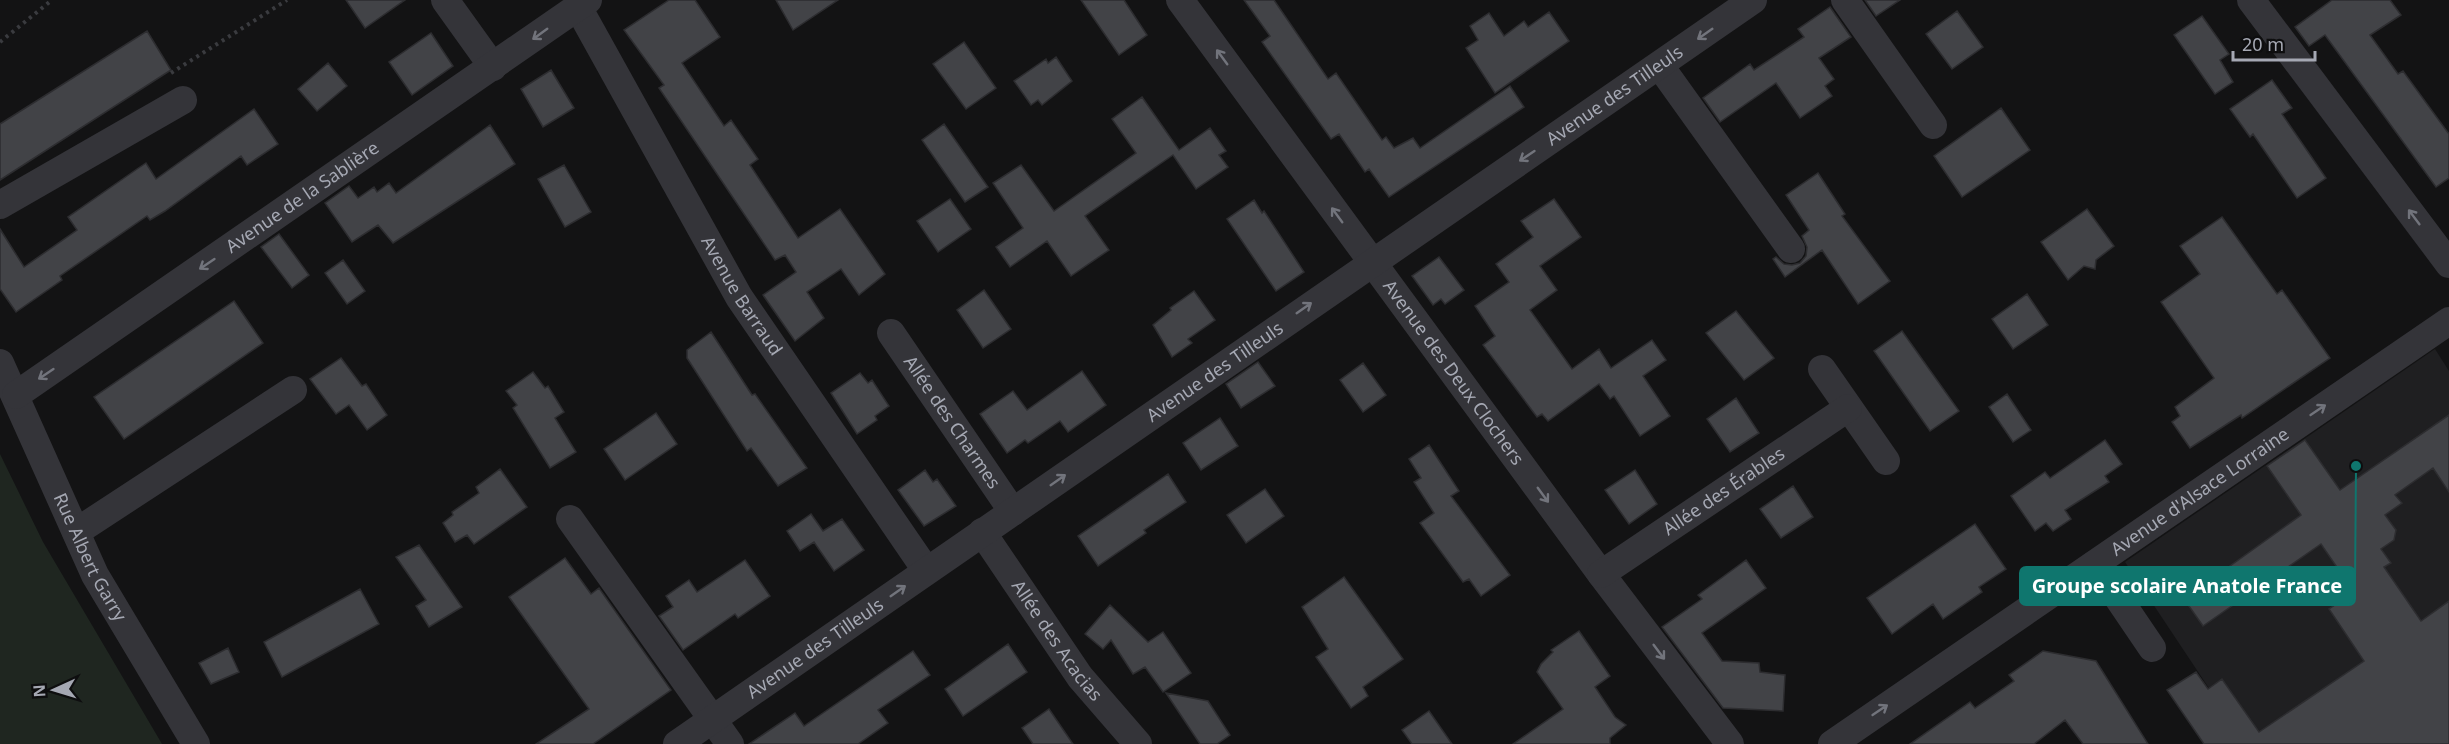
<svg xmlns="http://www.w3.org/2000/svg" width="2449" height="744" font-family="'Noto Sans',sans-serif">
  <rect width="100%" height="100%" fill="#131314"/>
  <path fill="#1f1f21" d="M 2435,349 L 2449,371 L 2449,744 L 2246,744 L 2125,562 Z"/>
  <path fill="#1f2620" d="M 0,454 L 43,542 L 162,744 L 0,744 Z"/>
  <path fill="#424347" stroke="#2d2d30" stroke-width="1.5" d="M 346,0 L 405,0 L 365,28 Z
    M 669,0 L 695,0 L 720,37 L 682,63 L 724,126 L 731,120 L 758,159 L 750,165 L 798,238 L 840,209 L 885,274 L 859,295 L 841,269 L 807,292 L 824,318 L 795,341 L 763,295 L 796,272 L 785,255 L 775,260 L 659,88 L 664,85 L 624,30 Z
    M 776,0 L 838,0 L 793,30 Z
    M 1081,0 L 1124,0 L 1147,35 L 1119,55 Z
    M 1244,0 L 1274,0 L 1328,79 L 1336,73 L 1382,140 L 1386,137 L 1394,148 L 1413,138 L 1420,148 L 1510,86 L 1524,107 L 1389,197 L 1369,169 L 1365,172 L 1339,134 L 1331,139 L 1262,42 L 1270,36 Z
    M 1865,0 L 1900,0 L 1876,16 Z
    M 2332,0 L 2390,0 L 2401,15 L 2370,35 L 2398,74 L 2403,71 L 2449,134 L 2449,178 L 2436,187 L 2325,35 L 2309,46 L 2295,27 Z
    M 1830,7 L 1851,37 L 1819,58 L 1834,79 L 1825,86 L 1832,96 L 1800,118 L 1776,83 L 1720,122 L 1703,98 L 1750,64 L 1754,70 L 1804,37 L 1798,29 Z
    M 1957,11 L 1983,47 L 1952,69 L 1926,34 Z
    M 1549,12 L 1569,41 L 1495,93 L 1466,48 L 1478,40 L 1470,26 L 1489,13 L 1504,36 L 1524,21 L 1528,27 Z
    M 2202,16 L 2229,54 L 2220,60 L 2233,82 L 2215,94 L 2174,35 Z
    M 147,31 L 171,70 L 0,180 L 0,124 Z
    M 431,33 L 453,66 L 412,95 L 389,62 Z
    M 964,42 L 996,88 L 966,109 L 933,64 Z
    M 1056,57 L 1072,81 L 1042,105 L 1038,100 L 1031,105 L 1014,81 L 1046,59 L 1048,63 Z
    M 328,63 L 347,86 L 317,111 L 298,89 Z
    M 551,70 L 574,108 L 543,127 L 521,89 Z
    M 2272,80 L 2292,108 L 2282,114 L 2326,178 L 2297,198 L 2253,134 L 2250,137 L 2230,109 Z
    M 1142,97 L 1179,150 L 1210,128 L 1226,151 L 1219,155 L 1228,167 L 1196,189 L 1173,155 L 1085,216 L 1109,250 L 1071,276 L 1047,241 L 1010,267 L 996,247 L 1023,228 L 993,183 L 1021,165 L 1054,211 L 1136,153 L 1112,119 Z
    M 2001,108 L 2030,150 L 1962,197 L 1934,156 Z
    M 254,109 L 278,144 L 247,165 L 241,156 L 165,211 L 150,220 L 147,216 L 60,276 L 62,280 L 16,312 L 0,289 L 0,229 L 24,267 L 77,230 L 68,217 L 137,169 L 146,163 L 156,179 Z
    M 944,124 L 988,187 L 965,202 L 922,140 Z
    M 490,125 L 515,164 L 393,243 L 378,225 L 352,242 L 325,203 L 349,186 L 358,198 L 374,187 L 377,192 L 389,183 L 396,193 Z
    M 564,165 L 591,212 L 565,227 L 538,179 Z
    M 1818,173 L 1845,214 L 1842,216 L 1890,281 L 1858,304 L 1822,250 L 1785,277 L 1773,259 L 1776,257 L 1784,264 L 1792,265 L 1800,263 L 1806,256 L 1807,247 L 1802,236 L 1809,230 L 1786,195 Z
    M 950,199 L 971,229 L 938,252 L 917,221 Z
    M 1554,199 L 1581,237 L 1540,266 L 1557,290 L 1530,310 L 1572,369 L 1599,349 L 1611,368 L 1652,340 L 1666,360 L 1643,376 L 1670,416 L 1640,436 L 1614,396 L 1610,399 L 1599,384 L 1548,421 L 1542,414 L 1537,417 L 1483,345 L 1495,336 L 1475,306 L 1509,282 L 1496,264 L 1533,237 L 1521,221 Z
    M 1254,200 L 1262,213 L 1264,211 L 1304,272 L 1276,291 L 1227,219 Z
    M 2087,209 L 2114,246 L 2096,260 L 2095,269 L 2084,266 L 2068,280 L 2041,242 Z
    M 2222,217 L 2277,294 L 2282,290 L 2330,358 L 2242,418 L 2241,415 L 2190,448 L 2172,422 L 2180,416 L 2175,407 L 2214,378 L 2161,302 L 2200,274 L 2180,246 Z
    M 279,234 L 309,275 L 292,288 L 261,247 Z
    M 1439,257 L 1464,290 L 1445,304 L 1441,299 L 1433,305 L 1412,276 Z
    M 343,260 L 365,291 L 347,304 L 325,273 Z
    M 984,290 L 1011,329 L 983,348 L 957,310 Z
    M 1194,291 L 1215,320 L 1188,339 L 1192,343 L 1172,357 L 1153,325 L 1171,310 L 1170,308 Z
    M 2027,294 L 2048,325 L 2013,349 L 1992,319 Z
    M 234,301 L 263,343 L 124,439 L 94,397 Z
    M 1736,311 L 1774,358 L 1744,380 L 1706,333 Z
    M 1902,331 L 1959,411 L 1930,431 L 1874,351 Z
    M 711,332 L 752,395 L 755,394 L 807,468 L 778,486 L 751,448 L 747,451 L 687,358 L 687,350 Z
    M 341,358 L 362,386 L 366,384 L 387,415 L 367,430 L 349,405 L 336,414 L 310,379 Z
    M 1258,362 L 1275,386 L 1241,408 L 1226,384 Z
    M 1363,363 L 1386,395 L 1363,412 L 1340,380 Z
    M 1082,371 L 1106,405 L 1068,432 L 1060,421 L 1028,443 L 1025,440 L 1007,453 L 980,414 L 1013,391 L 1027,410 Z
    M 533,372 L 545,388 L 548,386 L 564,412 L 555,418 L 576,452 L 550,468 L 513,408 L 517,405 L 506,391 Z
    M 860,373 L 868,383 L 872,380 L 889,406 L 875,416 L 877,420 L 857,434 L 831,393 Z
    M 2007,394 L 2031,430 L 2013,442 L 1989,407 Z
    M 1736,398 L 1759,433 L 1730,452 L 1707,419 Z
    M 656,413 L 677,444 L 625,480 L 604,449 Z
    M 2449,415 L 2449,492 L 2433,468 L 2395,495 L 2402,503 L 2385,515 L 2396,530 L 2394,540 L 2381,549 L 2391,563 L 2384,567 L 2421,621 L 2449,601 L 2449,744 L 2204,744 L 2167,690 L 2196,672 L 2208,689 L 2222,679 L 2259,732 L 2364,661 L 2329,609 L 2354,592 L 2321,544 L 2203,626 L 2184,599 L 2301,515 L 2267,466 L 2305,440 L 2340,490 Z
    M 1220,418 L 1238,446 L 1201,470 L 1183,443 Z
    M 2105,440 L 2122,464 L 2105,476 L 2109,482 L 2065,510 L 2071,519 L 2053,531 L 2046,523 L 2035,531 L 2011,496 L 2045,472 L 2050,478 Z
    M 1429,445 L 1459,491 L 1451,496 L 1510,575 L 1481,596 L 1469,579 L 1463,582 L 1420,523 L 1434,513 L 1414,482 L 1421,478 L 1409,459 Z
    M 500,469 L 527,507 L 474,544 L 467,535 L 455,542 L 443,523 L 453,515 L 452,512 L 479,493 L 476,487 Z
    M 925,470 L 933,482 L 937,479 L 956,506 L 924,526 L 898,490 Z
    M 1635,470 L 1657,504 L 1629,524 L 1605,490 Z
    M 1168,474 L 1186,502 L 1144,530 L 1146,533 L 1098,566 L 1078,536 Z
    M 1793,486 L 1813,517 L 1781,538 L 1760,509 Z
    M 1265,489 L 1284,516 L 1246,543 L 1227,515 Z
    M 811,514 L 823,531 L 842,519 L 864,550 L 834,571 L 814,542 L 800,551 L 787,531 Z
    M 1975,524 L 2006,569 L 1979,587 L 1982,592 L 1943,619 L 1933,604 L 1892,634 L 1867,598 Z
    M 419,545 L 462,607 L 429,627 L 416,606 L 426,600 L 396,557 Z
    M 565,558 L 591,594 L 599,588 L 671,690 L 593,744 L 536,744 L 589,709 L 509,597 Z
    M 745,560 L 770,596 L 738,618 L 735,614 L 683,650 L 659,616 L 673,607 L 666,596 L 689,580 L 697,592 Z
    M 1746,560 L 1766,588 L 1702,633 L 1722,661 L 1759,663 L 1760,672 L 1785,675 L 1783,711 L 1723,708 L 1662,627 L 1702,599 L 1698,595 Z
    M 1344,577 L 1403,659 L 1363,687 L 1368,696 L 1351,708 L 1316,657 L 1328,649 L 1302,607 Z
    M 360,589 L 379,624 L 282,677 L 264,642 Z
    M 1110,605 L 1148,642 L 1163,632 L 1191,673 L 1163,692 L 1145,667 L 1133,674 L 1111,640 L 1103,649 L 1085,634 Z
    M 1579,631 L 1610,676 L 1595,687 L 1615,717 L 1626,725 L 1610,738 L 1610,744 L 1513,744 L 1563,709 L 1537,672 L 1541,664 L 1553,652 L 1551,650 Z
    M 1008,644 L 1027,672 L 963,716 L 945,689 Z
    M 228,648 L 239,672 L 211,684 L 199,663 Z
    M 913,651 L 930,675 L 878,710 L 888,723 L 858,744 L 749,744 L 795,713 L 804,726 Z
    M 2043,651 L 2096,661 L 2148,744 L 2083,744 L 2065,720 L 2034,744 L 1910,744 L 1970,702 L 1975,708 L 2014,681 L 2009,675 Z
    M 1166,693 L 1208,701 L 1230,735 L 1217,744 L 1200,744 Z
    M 1049,709 L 1073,744 L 1033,744 L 1022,728 Z
    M 1429,711 L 1452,744 L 1412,744 L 1402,730 Z"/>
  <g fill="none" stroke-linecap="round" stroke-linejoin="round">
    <path stroke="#3a3b3f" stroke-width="4" stroke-dasharray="3 4.5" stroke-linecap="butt" d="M 0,42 L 52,0
      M 171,73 L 287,0"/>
    <g stroke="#343439" stroke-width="28">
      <path d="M 445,0 L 493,67"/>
      <path id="s1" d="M 1180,0 L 1601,574 L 1730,744"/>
      <path d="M 1845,0 L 1933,125"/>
      <path d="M 2251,0 L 2449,264"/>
      <path id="s2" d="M 578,7 L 739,297 L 926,570"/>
      <path d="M 1660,66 L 1791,249"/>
      <path d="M 0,205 L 183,100"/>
      <path id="s3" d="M 891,333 L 1013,512"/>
      <path id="s4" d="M 0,363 L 95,575 L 196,744"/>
      <path d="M 1822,369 L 1886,461"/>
      <path id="s5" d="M 16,395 L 588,0"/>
      <path d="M 570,519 L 730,744"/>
      <path d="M 76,532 L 293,390"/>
      <path id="s6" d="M 982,532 L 1080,677 L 1138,744"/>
      <path d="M 2095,564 L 2152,648"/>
      <path id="s7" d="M 1601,574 L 1848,408"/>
      <path id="s8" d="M 677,744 L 1753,0"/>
      <path id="s9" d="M 1832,744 L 2449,321"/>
    </g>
  </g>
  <defs><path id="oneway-shaft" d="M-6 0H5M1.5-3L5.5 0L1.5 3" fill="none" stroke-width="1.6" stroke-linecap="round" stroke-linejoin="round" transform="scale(1.5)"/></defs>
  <g stroke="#72747c">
    <use href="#oneway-shaft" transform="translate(540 34) rotate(144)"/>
    <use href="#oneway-shaft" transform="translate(1705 34) rotate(145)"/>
    <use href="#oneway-shaft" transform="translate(1222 57) rotate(-126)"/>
    <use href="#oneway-shaft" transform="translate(1527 156) rotate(146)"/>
    <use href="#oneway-shaft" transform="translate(1337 215) rotate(-126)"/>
    <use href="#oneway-shaft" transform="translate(2414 217) rotate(-127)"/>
    <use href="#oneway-shaft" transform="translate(207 264) rotate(146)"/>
    <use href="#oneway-shaft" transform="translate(1304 308) rotate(-35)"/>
    <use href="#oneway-shaft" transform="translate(46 374) rotate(146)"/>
    <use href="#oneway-shaft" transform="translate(2318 410) rotate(-34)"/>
    <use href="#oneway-shaft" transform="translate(1058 480) rotate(-35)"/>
    <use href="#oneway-shaft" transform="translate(1543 495) rotate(54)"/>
    <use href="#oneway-shaft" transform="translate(898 591) rotate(-35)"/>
    <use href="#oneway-shaft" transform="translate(1659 652) rotate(53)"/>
    <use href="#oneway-shaft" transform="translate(1880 710) rotate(-34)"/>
  </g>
  <g text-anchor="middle" stroke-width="5" stroke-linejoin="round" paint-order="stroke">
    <g font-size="18" fill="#a5a8b3" stroke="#0e0e0f">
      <text dy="6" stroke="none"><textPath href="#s8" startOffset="1140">Avenue des Tilleuls</textPath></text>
      <text dy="6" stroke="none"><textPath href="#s5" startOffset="348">Avenue de la Sablière</textPath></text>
      <text dy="6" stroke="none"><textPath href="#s2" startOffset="332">Avenue Barraud</textPath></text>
      <text dy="6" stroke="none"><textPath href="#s8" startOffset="654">Avenue des Tilleuls</textPath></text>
      <text dy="6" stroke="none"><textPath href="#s1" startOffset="462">Avenue des Deux Clochers</textPath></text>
      <text dy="6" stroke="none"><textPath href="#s3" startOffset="108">Allée des Charmes</textPath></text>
      <text dy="6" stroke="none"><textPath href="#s7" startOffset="148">Allée des Érables</textPath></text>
      <text dy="6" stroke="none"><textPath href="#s9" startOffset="446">Avenue d'Alsace Lorraine</textPath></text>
      <text dy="6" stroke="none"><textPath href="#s4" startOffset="214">Rue Albert Garry</textPath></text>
      <text dy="6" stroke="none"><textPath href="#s6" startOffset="132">Allée des Acacias</textPath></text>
      <text dy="6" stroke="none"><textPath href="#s8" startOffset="168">Avenue des Tilleuls</textPath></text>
    </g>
  </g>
  <path fill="none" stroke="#0f766e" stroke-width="2" d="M2356 466L2355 586"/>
  <circle fill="#0f766e" stroke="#0e0e0f" stroke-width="2" cx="2356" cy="466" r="6"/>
  <rect fill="#0f766e" stroke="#0f766e" stroke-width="2" x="2020" y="567" width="335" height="38" rx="6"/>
  <g font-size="20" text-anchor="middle" font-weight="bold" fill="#fff">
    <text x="2187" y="593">Groupe scolaire Anatole France</text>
  </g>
  <g transform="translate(54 690) rotate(266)" stroke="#0e0e0f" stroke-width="4.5" paint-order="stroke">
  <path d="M0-4.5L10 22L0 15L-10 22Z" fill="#a5a8b3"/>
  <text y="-9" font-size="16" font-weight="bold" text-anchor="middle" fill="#a5a8b3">N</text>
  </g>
  <path d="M2233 51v9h82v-9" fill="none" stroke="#a5a8b3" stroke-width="3"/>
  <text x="2242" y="51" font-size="18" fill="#a5a8b3" stroke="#0e0e0f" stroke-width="4.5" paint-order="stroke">20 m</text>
</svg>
